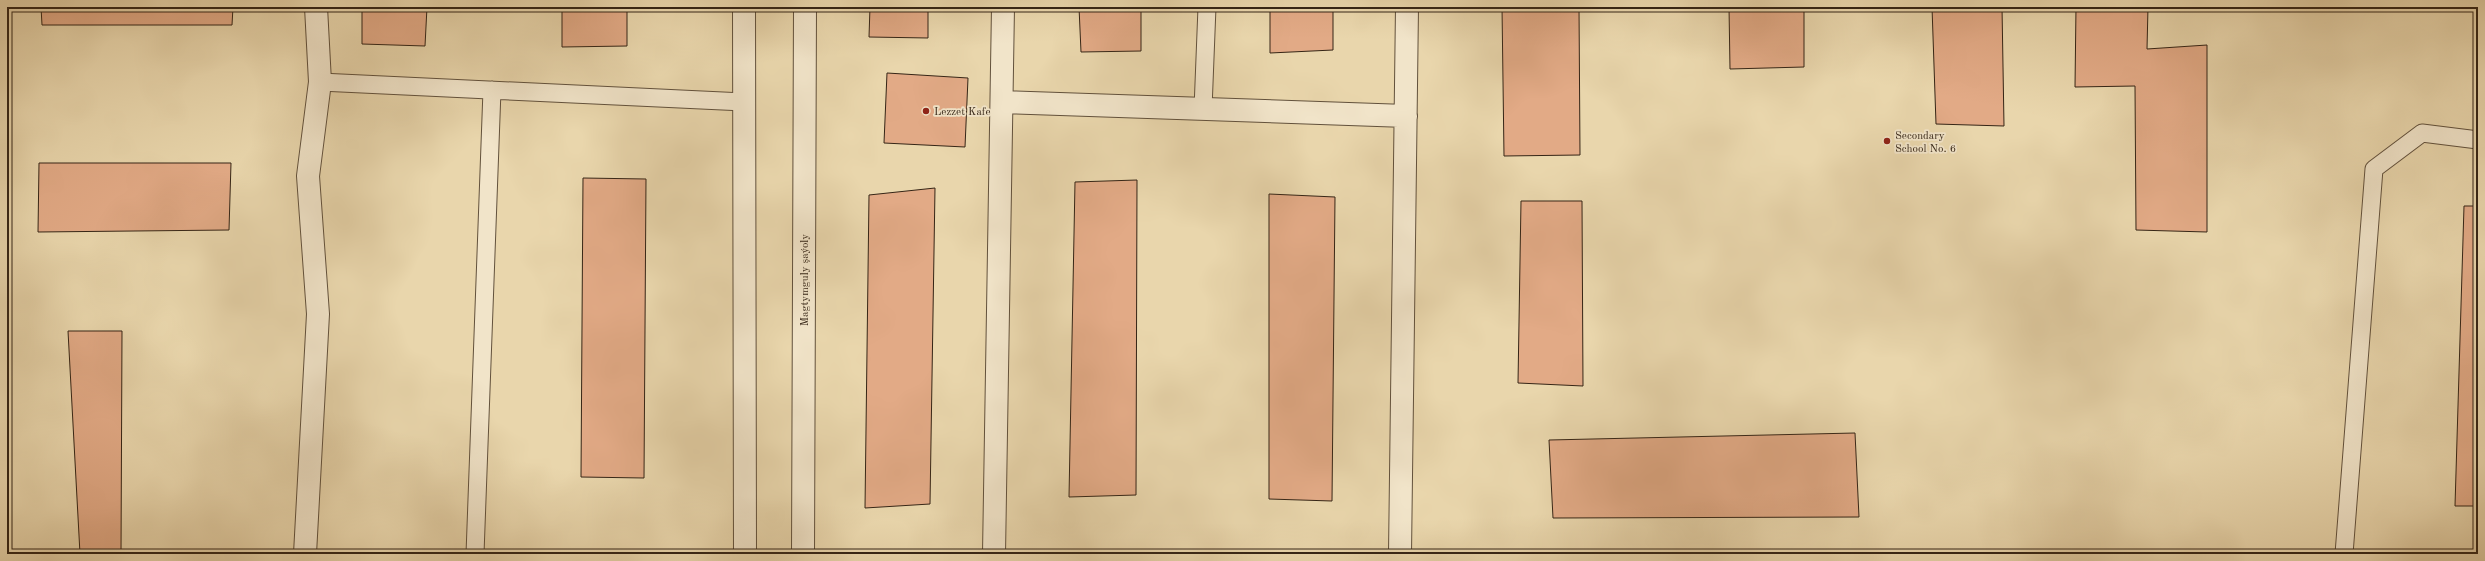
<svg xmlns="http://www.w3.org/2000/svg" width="2485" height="561" font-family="'Old Standard TT',serif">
  <rect width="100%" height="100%" fill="#e9d6ac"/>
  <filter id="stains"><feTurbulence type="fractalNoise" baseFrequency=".005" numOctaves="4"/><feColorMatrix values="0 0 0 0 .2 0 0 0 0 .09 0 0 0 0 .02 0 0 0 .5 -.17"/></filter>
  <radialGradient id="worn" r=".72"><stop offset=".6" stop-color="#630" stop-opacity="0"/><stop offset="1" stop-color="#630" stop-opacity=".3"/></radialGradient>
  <path fill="#e2aa86" stroke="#352516" d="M 41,7 L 233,7 L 232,25 L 42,25 Z
    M 362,7 L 427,7 L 425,46 L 362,44 Z
    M 562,7 L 627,7 L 627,46 L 562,47 Z
    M 870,7 L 928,7 L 928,38 L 869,37 Z
    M 1079,7 L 1141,7 L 1141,51 L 1081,52 Z
    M 1270,7 L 1333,7 L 1333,50 L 1270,53 Z
    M 1502,7 L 1579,7 L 1580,155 L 1504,156 Z
    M 1729,7 L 1804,7 L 1804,67 L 1730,69 Z
    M 1932,7 L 2002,7 L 2004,126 L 1936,124 Z
    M 2076,7 L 2148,7 L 2147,49 L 2207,45 L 2207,232 L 2136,230 L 2135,86 L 2075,87 Z
    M 887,73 L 968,78 L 965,147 L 884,143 Z
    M 39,163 L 231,163 L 229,230 L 38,232 Z
    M 583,178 L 646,179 L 644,478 L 581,477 Z
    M 1137,180 L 1136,495 L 1069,497 L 1075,182 Z
    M 935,188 L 930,504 L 865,508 L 869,195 Z
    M 1269,194 L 1335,197 L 1332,501 L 1269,499 Z
    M 1521,201 L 1582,201 L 1583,386 L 1518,383 Z
    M 2464,206 L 2478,206 L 2478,506 L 2455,506 Z
    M 68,331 L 122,331 L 121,554 L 80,554 Z
    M 1855,433 L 1859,517 L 1553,518 L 1549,440 Z"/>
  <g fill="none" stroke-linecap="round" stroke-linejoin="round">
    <defs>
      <path id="service" d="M 320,82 L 744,102
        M 1203,109 L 1207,7
        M 475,554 L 492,90
        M 2344,554 L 2374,169 L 2422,133 L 2478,140"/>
      <path id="minor" d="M 1002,102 L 1406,116
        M 305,554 L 318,314 L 308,176 L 320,82 L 316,7
        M 994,554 L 1003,7
        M 1400,554 L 1407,7"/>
      <path id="tertiary" d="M 744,7 L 745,554
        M 803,554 L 805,7"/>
    </defs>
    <use href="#service" stroke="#62513c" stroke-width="19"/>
    <use href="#minor" stroke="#62513c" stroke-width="24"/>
    <use href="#tertiary" stroke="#62513c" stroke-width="24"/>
    <use href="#service" stroke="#f1e4c9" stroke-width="17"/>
    <use href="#minor" stroke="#f1e4c9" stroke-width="22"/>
    <use href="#tertiary" stroke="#f1e4c9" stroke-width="22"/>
  </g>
  <g fill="#8f2418" stroke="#f1e4c9" stroke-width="1.5">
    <circle cx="926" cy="111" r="4"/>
    <circle cx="1887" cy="141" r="4"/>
  </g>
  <g text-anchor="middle" stroke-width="3.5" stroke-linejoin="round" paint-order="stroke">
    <g font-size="11" fill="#352516" stroke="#f1e4c9" text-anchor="start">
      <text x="934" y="115">Lezzet Kafe</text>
      <text x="1895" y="139">Secondary<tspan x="1895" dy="13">School No. 6</tspan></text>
    </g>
    <g font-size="11" fill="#352516" stroke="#f1e4c9">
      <text transform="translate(804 280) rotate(-90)" y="4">Magtymguly şaýoly</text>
    </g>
  </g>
  <rect width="2485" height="561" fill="none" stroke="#e9d6ac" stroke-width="24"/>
  <rect x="8" y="8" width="2469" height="545" fill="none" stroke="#352516" stroke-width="2"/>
  <rect x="12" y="12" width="2461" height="537" fill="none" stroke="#352516"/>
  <rect width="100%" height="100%" filter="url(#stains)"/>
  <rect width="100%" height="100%" fill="url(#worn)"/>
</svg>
